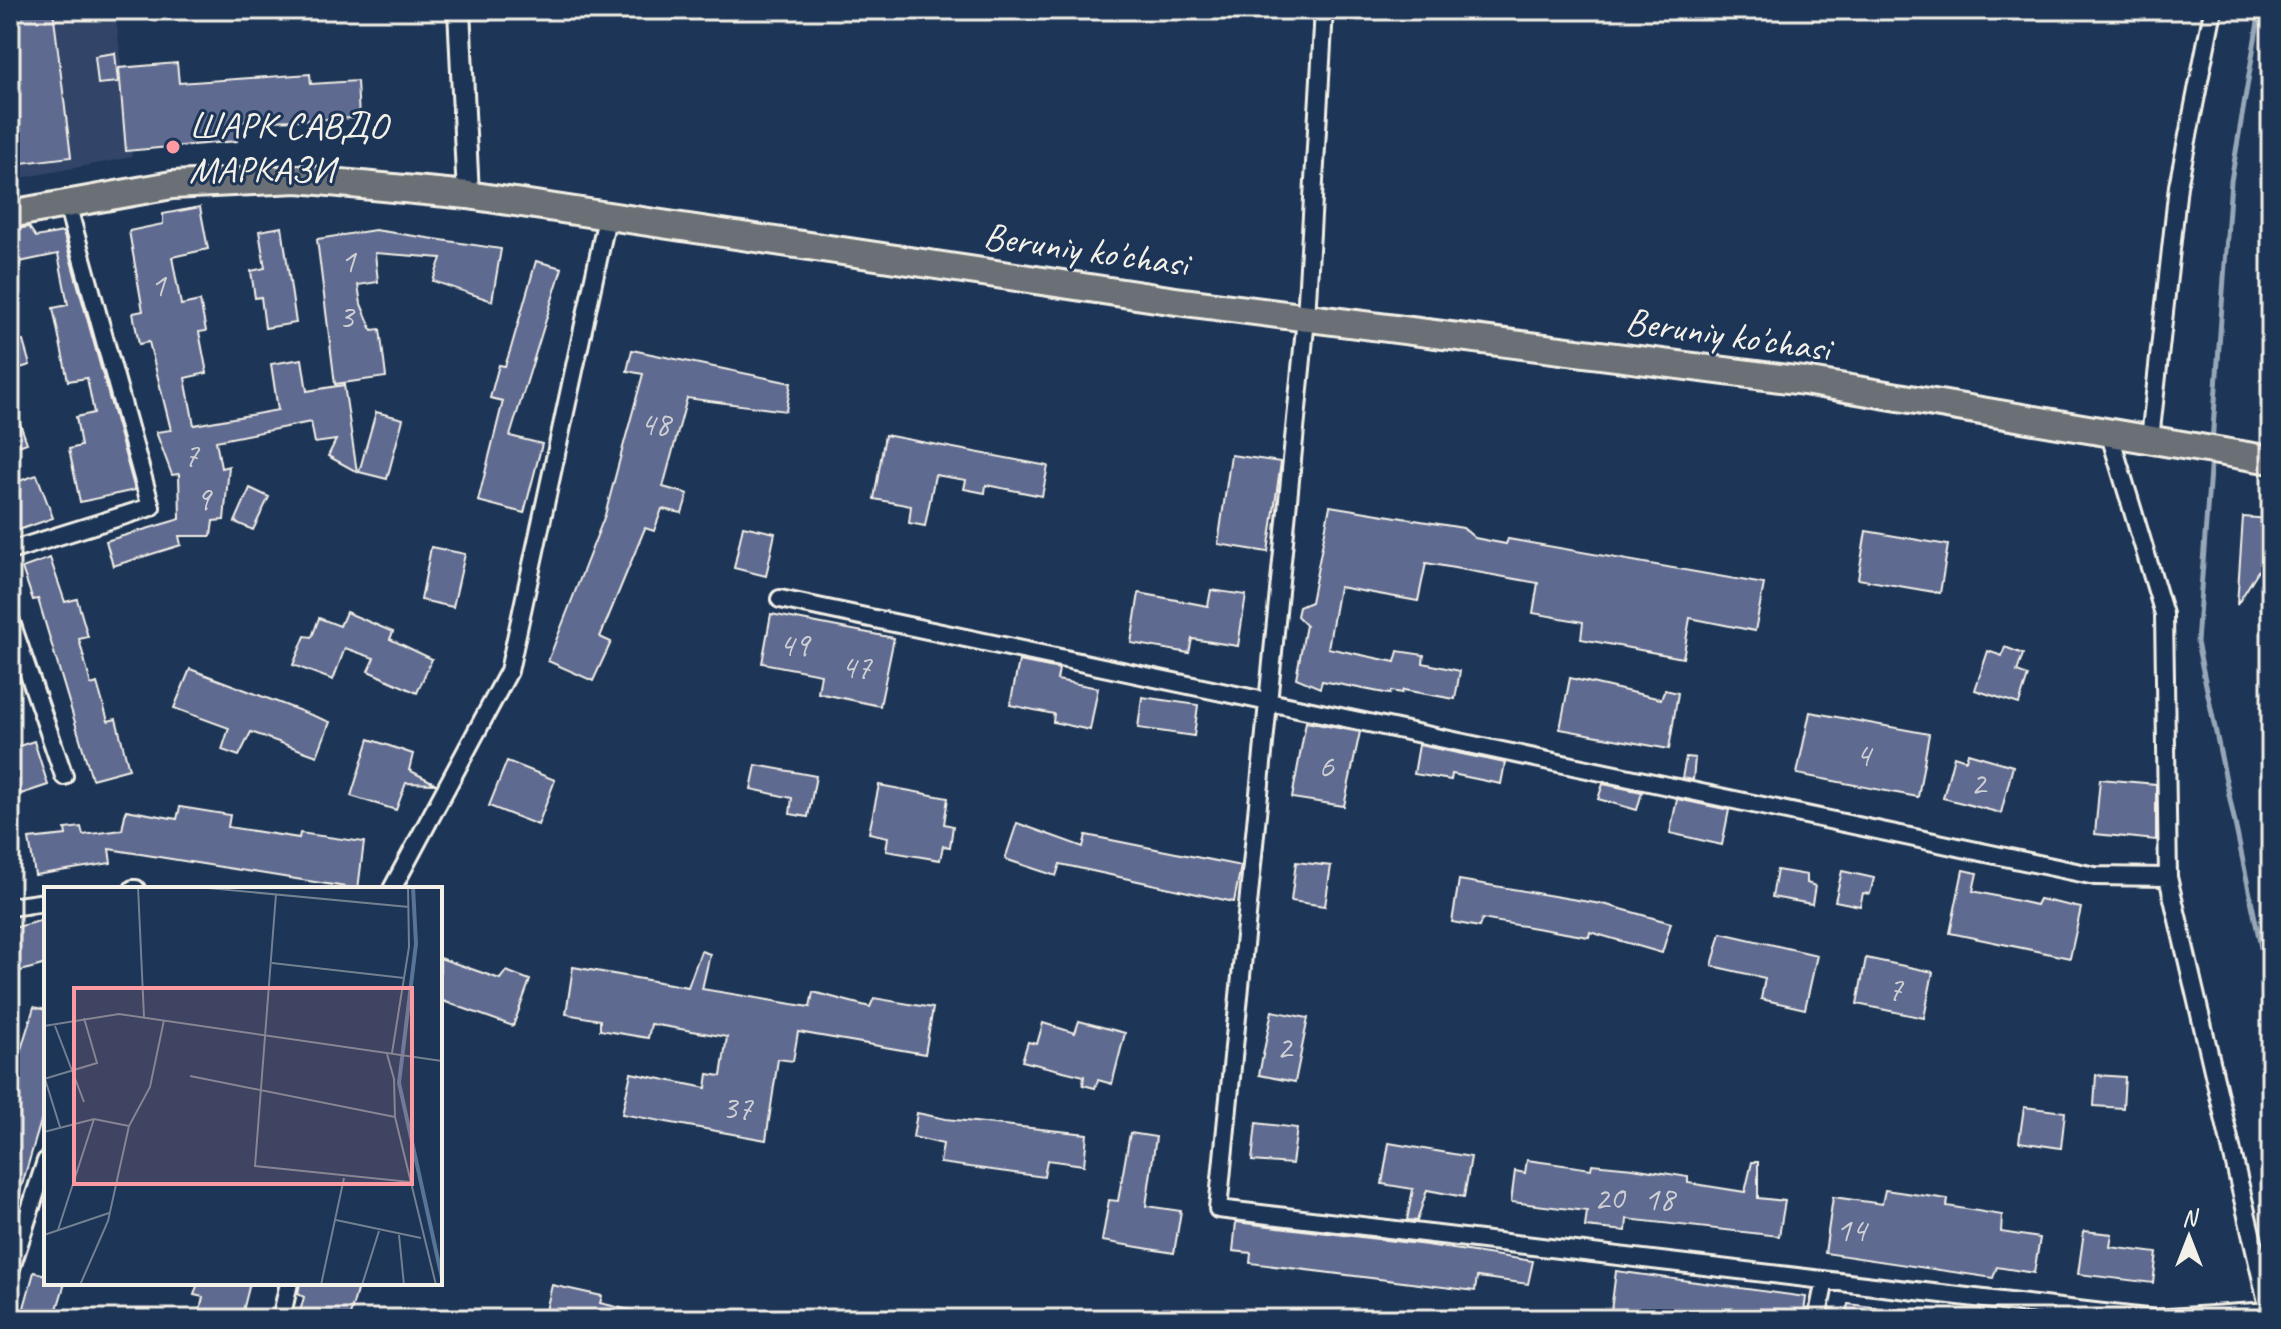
<svg xmlns="http://www.w3.org/2000/svg" width="2281" height="1329" font-family="Caveat,sans-serif">
  <rect width="100%" height="100%" fill="#1d3557"/>
  <filter id="ink" filterUnits="userSpaceOnUse"><feTurbulence type="fractalNoise" baseFrequency=".0125" numOctaves="2"/><feDisplacementMap in="SourceGraphic" scale="16" xChannelSelector="R" yChannelSelector="G"/><feConvolveMatrix kernelMatrix="1 2 1 2 8 2 1 2 1" color-interpolation-filters="sRGB"/></filter>
  <g filter="url(#ink)">
    <path fill="#304568" d="M 10,10 L 115,10 L 132,157 L 10,180 Z"/>
    <g fill="none" stroke-linecap="round" stroke-linejoin="round">
      <path stroke="#97a7b7" stroke-width="5" d="M 2212,443 L 2231,181 L 2260,10
        M 2211,457 L 2197,642 L 2271,995"/>
    </g>
    <path fill="#5e6a91" stroke="#f4f1e8" stroke-width="2" d="M 32,10 L 53,10 L 71,157 L 14,164 L 10,130 L 10,13 Z
      M 115,53 L 118,82 L 98,84 L 95,56 Z
      M 177,63 L 179,83 L 310,74 L 311,84 L 357,81 L 359,118 L 236,122 L 237,141 L 126,151 L 119,68 Z
      M 200,207 L 208,249 L 172,257 L 181,305 L 200,301 L 206,331 L 199,332 L 207,373 L 185,378 L 194,425 L 278,410 L 271,364 L 302,359 L 307,391 L 344,385 L 357,472 L 328,456 L 336,440 L 315,443 L 311,422 L 216,441 L 221,468 L 229,466 L 224,520 L 213,521 L 211,536 L 179,536 L 181,545 L 113,566 L 106,541 L 180,519 L 179,474 L 172,475 L 156,432 L 171,430 L 149,342 L 139,344 L 133,313 L 143,311 L 129,231 L 163,224 L 163,214 Z
      M 29,227 L 36,237 L 63,232 L 135,490 L 80,502 L 69,449 L 81,446 L 76,417 L 94,413 L 87,378 L 68,381 L 53,308 L 68,305 L 58,254 L 10,264 L 10,230 Z
      M 282,227 L 296,323 L 265,328 L 261,297 L 255,298 L 251,271 L 265,268 L 259,231 Z
      M 375,230 L 501,249 L 492,301 L 433,281 L 441,258 L 375,253 L 378,282 L 358,285 L 361,304 L 372,330 L 380,329 L 386,377 L 335,384 L 317,239 Z
      M 536,261 L 562,268 L 510,436 L 542,444 L 524,513 L 478,501 L 503,401 L 490,398 L 499,365 L 505,366 L 511,348 Z
      M 23,341 L 30,365 L 10,371 L 10,345 Z
      M 632,350 L 791,383 L 786,411 L 687,398 L 663,487 L 688,494 L 682,513 L 662,509 L 654,531 L 645,528 L 600,637 L 611,642 L 593,681 L 548,661 L 605,515 L 622,451 L 643,374 L 627,371 Z
      M 12,402 L 27,443 L 10,449 L 10,403 Z
      M 376,412 L 403,419 L 387,479 L 359,472 Z
      M 885,435 L 1048,466 L 1042,496 L 986,485 L 985,493 L 964,489 L 966,480 L 935,475 L 925,526 L 909,523 L 911,506 L 874,499 Z
      M 1231,455 L 1281,462 L 1268,552 L 1218,544 Z
      M 37,475 L 53,518 L 13,532 L 10,484 Z
      M 250,488 L 269,497 L 253,530 L 235,522 Z
      M 1330,506 L 1463,528 L 1475,538 L 1506,544 L 1508,539 L 1764,584 L 1755,631 L 1690,618 L 1683,658 L 1581,639 L 1583,622 L 1533,613 L 1538,583 L 1426,563 L 1418,601 L 1339,587 L 1328,648 L 1395,662 L 1398,651 L 1424,655 L 1423,663 L 1460,671 L 1455,699 L 1403,690 L 1402,693 L 1391,691 L 1390,694 L 1322,681 L 1320,688 L 1296,678 L 1306,625 L 1297,616 L 1299,607 L 1311,602 Z
      M 2243,517 L 2271,519 L 2271,550 L 2237,605 Z
      M 743,526 L 775,533 L 766,576 L 734,568 Z
      M 1866,531 L 1948,545 L 1940,593 L 1858,579 Z
      M 431,547 L 465,554 L 453,607 L 421,600 Z
      M 50,558 L 65,602 L 77,599 L 88,637 L 79,639 L 91,685 L 97,683 L 108,721 L 116,719 L 129,769 L 92,779 L 38,599 L 33,600 L 22,568 Z
      M 1211,590 L 1246,595 L 1238,646 L 1192,639 L 1189,653 L 1131,643 L 1139,593 L 1208,606 Z
      M 346,612 L 393,632 L 390,639 L 432,659 L 417,693 L 368,671 L 374,658 L 345,648 L 333,680 L 293,665 L 305,636 L 312,637 L 319,618 L 340,626 Z
      M 771,614 L 894,638 L 880,706 L 818,693 L 821,674 L 762,663 Z
      M 2005,647 L 2023,654 L 2017,672 L 2028,676 L 2019,704 L 1975,690 L 1988,651 L 2002,656 Z
      M 1019,661 L 1059,669 L 1057,680 L 1098,688 L 1090,730 L 1053,722 L 1054,714 L 1010,705 Z
      M 190,669 L 330,722 L 317,756 L 251,732 L 239,756 L 222,750 L 229,728 L 174,708 Z
      M 1570,678 L 1661,699 L 1665,690 L 1678,693 L 1669,749 L 1560,729 Z
      M 1142,697 L 1198,705 L 1194,736 L 1138,728 Z
      M 1810,712 L 1929,734 L 1918,797 L 1797,774 Z
      M 1306,722 L 1360,732 L 1344,806 L 1292,798 Z
      M 369,739 L 413,754 L 409,770 L 436,784 L 406,783 L 396,810 L 351,796 Z
      M 34,741 L 48,785 L 21,794 L 10,771 L 10,749 Z
      M 1419,745 L 1505,763 L 1501,784 L 1452,774 L 1451,780 L 1414,774 Z
      M 1968,753 L 2013,766 L 2001,813 L 1943,798 L 1954,756 L 1966,760 Z
      M 1686,757 L 1695,758 L 1693,780 L 1682,778 Z
      M 507,761 L 555,780 L 538,825 L 489,806 Z
      M 756,765 L 816,776 L 808,817 L 790,814 L 792,798 L 751,789 Z
      M 2100,779 L 2156,784 L 2156,840 L 2095,834 Z
      M 1603,784 L 1642,792 L 1637,810 L 1598,799 Z
      M 879,785 L 948,798 L 944,824 L 953,826 L 950,847 L 943,846 L 940,860 L 886,851 L 888,837 L 869,833 Z
      M 1677,799 L 1729,810 L 1722,845 L 1670,833 Z
      M 180,807 L 230,815 L 228,827 L 299,838 L 300,833 L 364,842 L 358,889 L 109,849 L 111,863 L 35,875 L 29,839 L 66,835 L 65,829 L 81,827 L 83,835 L 122,830 L 126,810 L 177,819 Z
      M 1017,823 L 1083,847 L 1086,835 L 1241,866 L 1234,902 L 1060,864 L 1056,876 L 1005,859 Z
      M 1296,862 L 1331,866 L 1325,906 L 1291,901 Z
      M 1777,870 L 1807,875 L 1807,883 L 1815,886 L 1812,904 L 1772,897 Z
      M 1963,870 L 1977,873 L 1973,891 L 2036,905 L 2039,899 L 2081,908 L 2070,958 L 1950,933 Z
      M 1842,871 L 1874,878 L 1870,894 L 1863,893 L 1860,906 L 1835,901 Z
      M 1459,880 L 1607,905 L 1671,923 L 1662,953 L 1590,932 L 1589,937 L 1482,919 L 1479,927 L 1452,922 Z
      M 46,919 L 46,964 L 10,974 L 10,929 Z
      M 1721,933 L 1817,955 L 1805,1009 L 1761,999 L 1765,978 L 1712,966 Z
      M 701,951 L 710,954 L 702,989 L 810,1007 L 813,992 L 870,1007 L 874,998 L 933,1008 L 925,1054 L 798,1032 L 793,1061 L 778,1059 L 766,1140 L 622,1114 L 631,1073 L 706,1088 L 708,1074 L 721,1076 L 727,1037 L 651,1024 L 648,1038 L 600,1030 L 600,1020 L 566,1014 L 573,967 L 688,987 Z
      M 440,958 L 500,979 L 506,971 L 530,980 L 513,1026 L 440,1000 Z
      M 1866,958 L 1933,972 L 1924,1018 L 1857,1004 Z
      M 34,1007 L 46,1010 L 46,1104 L 14,1212 L 10,1212 L 10,1085 Z
      M 1272,1011 L 1308,1018 L 1295,1082 L 1259,1075 Z
      M 1079,1021 L 1125,1033 L 1112,1084 L 1098,1080 L 1095,1088 L 1083,1085 L 1084,1076 L 1022,1061 L 1028,1042 L 1037,1044 L 1043,1023 L 1075,1033 Z
      M 2096,1075 L 2125,1077 L 2123,1108 L 2094,1106 Z
      M 2024,1107 L 2065,1112 L 2061,1148 L 2019,1142 Z
      M 917,1113 L 946,1119 L 1087,1134 L 1084,1165 L 1047,1160 L 1044,1177 L 940,1163 L 943,1144 L 913,1137 Z
      M 1256,1123 L 1297,1128 L 1292,1164 L 1252,1161 Z
      M 1130,1133 L 1156,1137 L 1146,1206 L 1181,1211 L 1174,1253 L 1102,1241 L 1109,1200 L 1118,1201 Z
      M 1389,1143 L 1471,1157 L 1464,1197 L 1427,1190 L 1417,1221 L 1407,1220 L 1413,1189 L 1382,1184 Z
      M 1527,1160 L 1591,1169 L 1592,1164 L 1633,1168 L 1688,1177 L 1688,1183 L 1745,1192 L 1752,1162 L 1758,1162 L 1758,1198 L 1785,1201 L 1779,1236 L 1627,1219 L 1626,1231 L 1585,1227 L 1587,1211 L 1511,1202 L 1515,1171 L 1525,1173 Z
      M 1885,1190 L 1948,1199 L 1947,1206 L 2002,1215 L 2001,1232 L 2040,1238 L 2034,1273 L 1997,1267 L 1993,1278 L 1825,1253 L 1833,1197 L 1882,1204 Z
      M 1236,1222 L 1427,1245 L 1533,1261 L 1528,1284 L 1477,1277 L 1475,1291 L 1250,1263 L 1251,1253 L 1233,1251 Z
      M 2084,1231 L 2112,1234 L 2110,1247 L 2157,1253 L 2153,1283 L 2078,1274 Z
      M 1616,1271 L 1806,1297 L 1803,1319 L 1650,1316 L 1649,1319 L 1630,1319 L 1631,1314 L 1611,1311 Z
      M 34,1272 L 46,1275 L 46,1283 L 65,1283 L 54,1319 L 23,1311 Z
      M 198,1283 L 250,1283 L 241,1319 L 198,1319 L 203,1297 L 194,1295 Z
      M 300,1283 L 359,1283 L 349,1319 L 298,1319 L 304,1297 L 298,1294 Z
      M 552,1285 L 602,1296 L 600,1303 L 642,1313 L 642,1319 L 544,1319 Z
      M 1848,1304 L 1895,1310 L 1895,1319 L 1846,1319 Z"/>
    <g fill="none" stroke-linecap="round" stroke-linejoin="round">
      <defs>
        <path id="minor" d="M 1324,10 L 1306,318 L 1218,1209 L 2155,1319 L 2269,1311
          M 2109,432 L 2164,614 L 2168,877 L 2271,1319
          M 2150,439 L 2178,186 L 2213,10
          M 10,551 L 151,507 L 67,204
          M 780,599 L 2095,876 L 2168,877
          M 10,619 L 64,776
          M 133,889 L 136,889
          M 392,889 L 509,671 L 607,218
          M 10,907 L 46,902
          M 10,1271 L 46,1161
          M 281,1319 L 289,1283
          M 1817,1319 L 1825,1280"/>
        <path id="tertiary" d="M 459,10 L 468,195"/>
        <path id="primary" d="M 10,214 L 172,185 L 298,179 L 468,195 L 1176,301 L 1804,381 L 2271,460"/>
      </defs>
      <use href="#minor" stroke="#f4f1e8" stroke-width="22"/>
      <use href="#tertiary" stroke="#f4f1e8" stroke-width="26"/>
      <use href="#primary" stroke="#f4f1e8" stroke-width="32"/>
      <use href="#minor" stroke="#1d3557" stroke-width="16"/>
      <use href="#tertiary" stroke="#1d3557" stroke-width="20"/>
      <use href="#primary" stroke="#6b7074" stroke-width="26"/>
    </g>
  </g>
  <circle fill="#ff9aa2" stroke="#1d3557" stroke-width="3" cx="173" cy="147" r="8"/>
  <g text-anchor="middle" stroke-width="6" stroke-linejoin="round" paint-order="stroke">
    <g font-size="34" fill="#cecfd2">
      <text x="348" y="272">1</text>
      <text x="158" y="296">1</text>
      <text x="346" y="328">3</text>
      <text x="655" y="435">48</text>
      <text x="191" y="466">7</text>
      <text x="203" y="510">9</text>
      <text x="794" y="656">49</text>
      <text x="856" y="678">47</text>
      <text x="1863" y="766">4</text>
      <text x="1326" y="777">6</text>
      <text x="1978" y="794">2</text>
      <text x="1895" y="1000">7</text>
      <text x="1284" y="1058">2</text>
      <text x="737" y="1119">37</text>
      <text x="1609" y="1209">20</text>
      <text x="1659" y="1210">18</text>
      <text x="1851" y="1241">14</text>
    </g>
    <g font-size="38" fill="#f4f1e8" stroke="#1d3557" text-anchor="start">
      <text x="189" y="138">ШАРК САВДО<tspan x="189" dy="44">МАРКАЗИ</tspan></text>
    </g>
    <g font-size="38" fill="#f4f1e8" stroke="#1d3557">
      <text transform="translate(1086 249) rotate(8)" y="13">Beruniy ko'chasi</text>
      <text transform="translate(1728 334) rotate(8)" y="13">Beruniy ko'chasi</text>
    </g>
  </g>
  <g transform="translate(44 887)">
    <rect width="398" height="398" fill="#1d3557"/>
    <path fill="none" stroke="#597596" stroke-width="4" d="M 369,0 L 372,57 L 355,196 L 398,391"/>
    <path fill="none" stroke="#738091" stroke-width="2" d="M 94,0 L 100,130M 153,0 L 365,20M 232,7 L 211,279 L 366,295M 228,76 L 360,91M 0,139 L 75,127 L 398,174M 11,139 L 40,215M 348,166 L 365,60 L 364,0M 343,167 L 350,192 L 351,230 L 392,398M 146,189 L 351,230M 0,192 L 53,176 L 40,131M 1,192 L 16,240M 0,245 L 50,232 L 85,239M 292,333 L 377,351M 14,343 L 50,232M 0,348 L 65,326M 355,348 L 360,398M 36,398 L 64,334 L 85,239 L 106,200 L 120,133M 277,398 L 300,291M 318,398 L 335,344"/>
    <path fill="#ff9aa2" fill-opacity="0.15" stroke="#ff9aa2" stroke-width="4" d="M 30,101 L 368,101 L 368,297 L 30,297 Z"/>
    <rect width="398" height="398" fill="none" stroke="#f4f1e8" stroke-width="4"/>
  </g>
  <rect width="2281" height="1329" fill="none" stroke="#1d3557" stroke-width="40"/>
  <rect x="20" y="20" width="2241" height="1289" fill="none" stroke="#f4f1e8" stroke-width="3" filter="url(#ink)"/>
  <g transform="translate(2189 1237)" stroke="#1d3557" stroke-width="6" paint-order="stroke">
  <path d="M0-6L14 30L0 20L-14 30Z" fill="#f4f1e8"/>
  <text y="-12" font-size="22" font-weight="bold" text-anchor="middle" fill="#f4f1e8">N</text>
  </g>
</svg>
